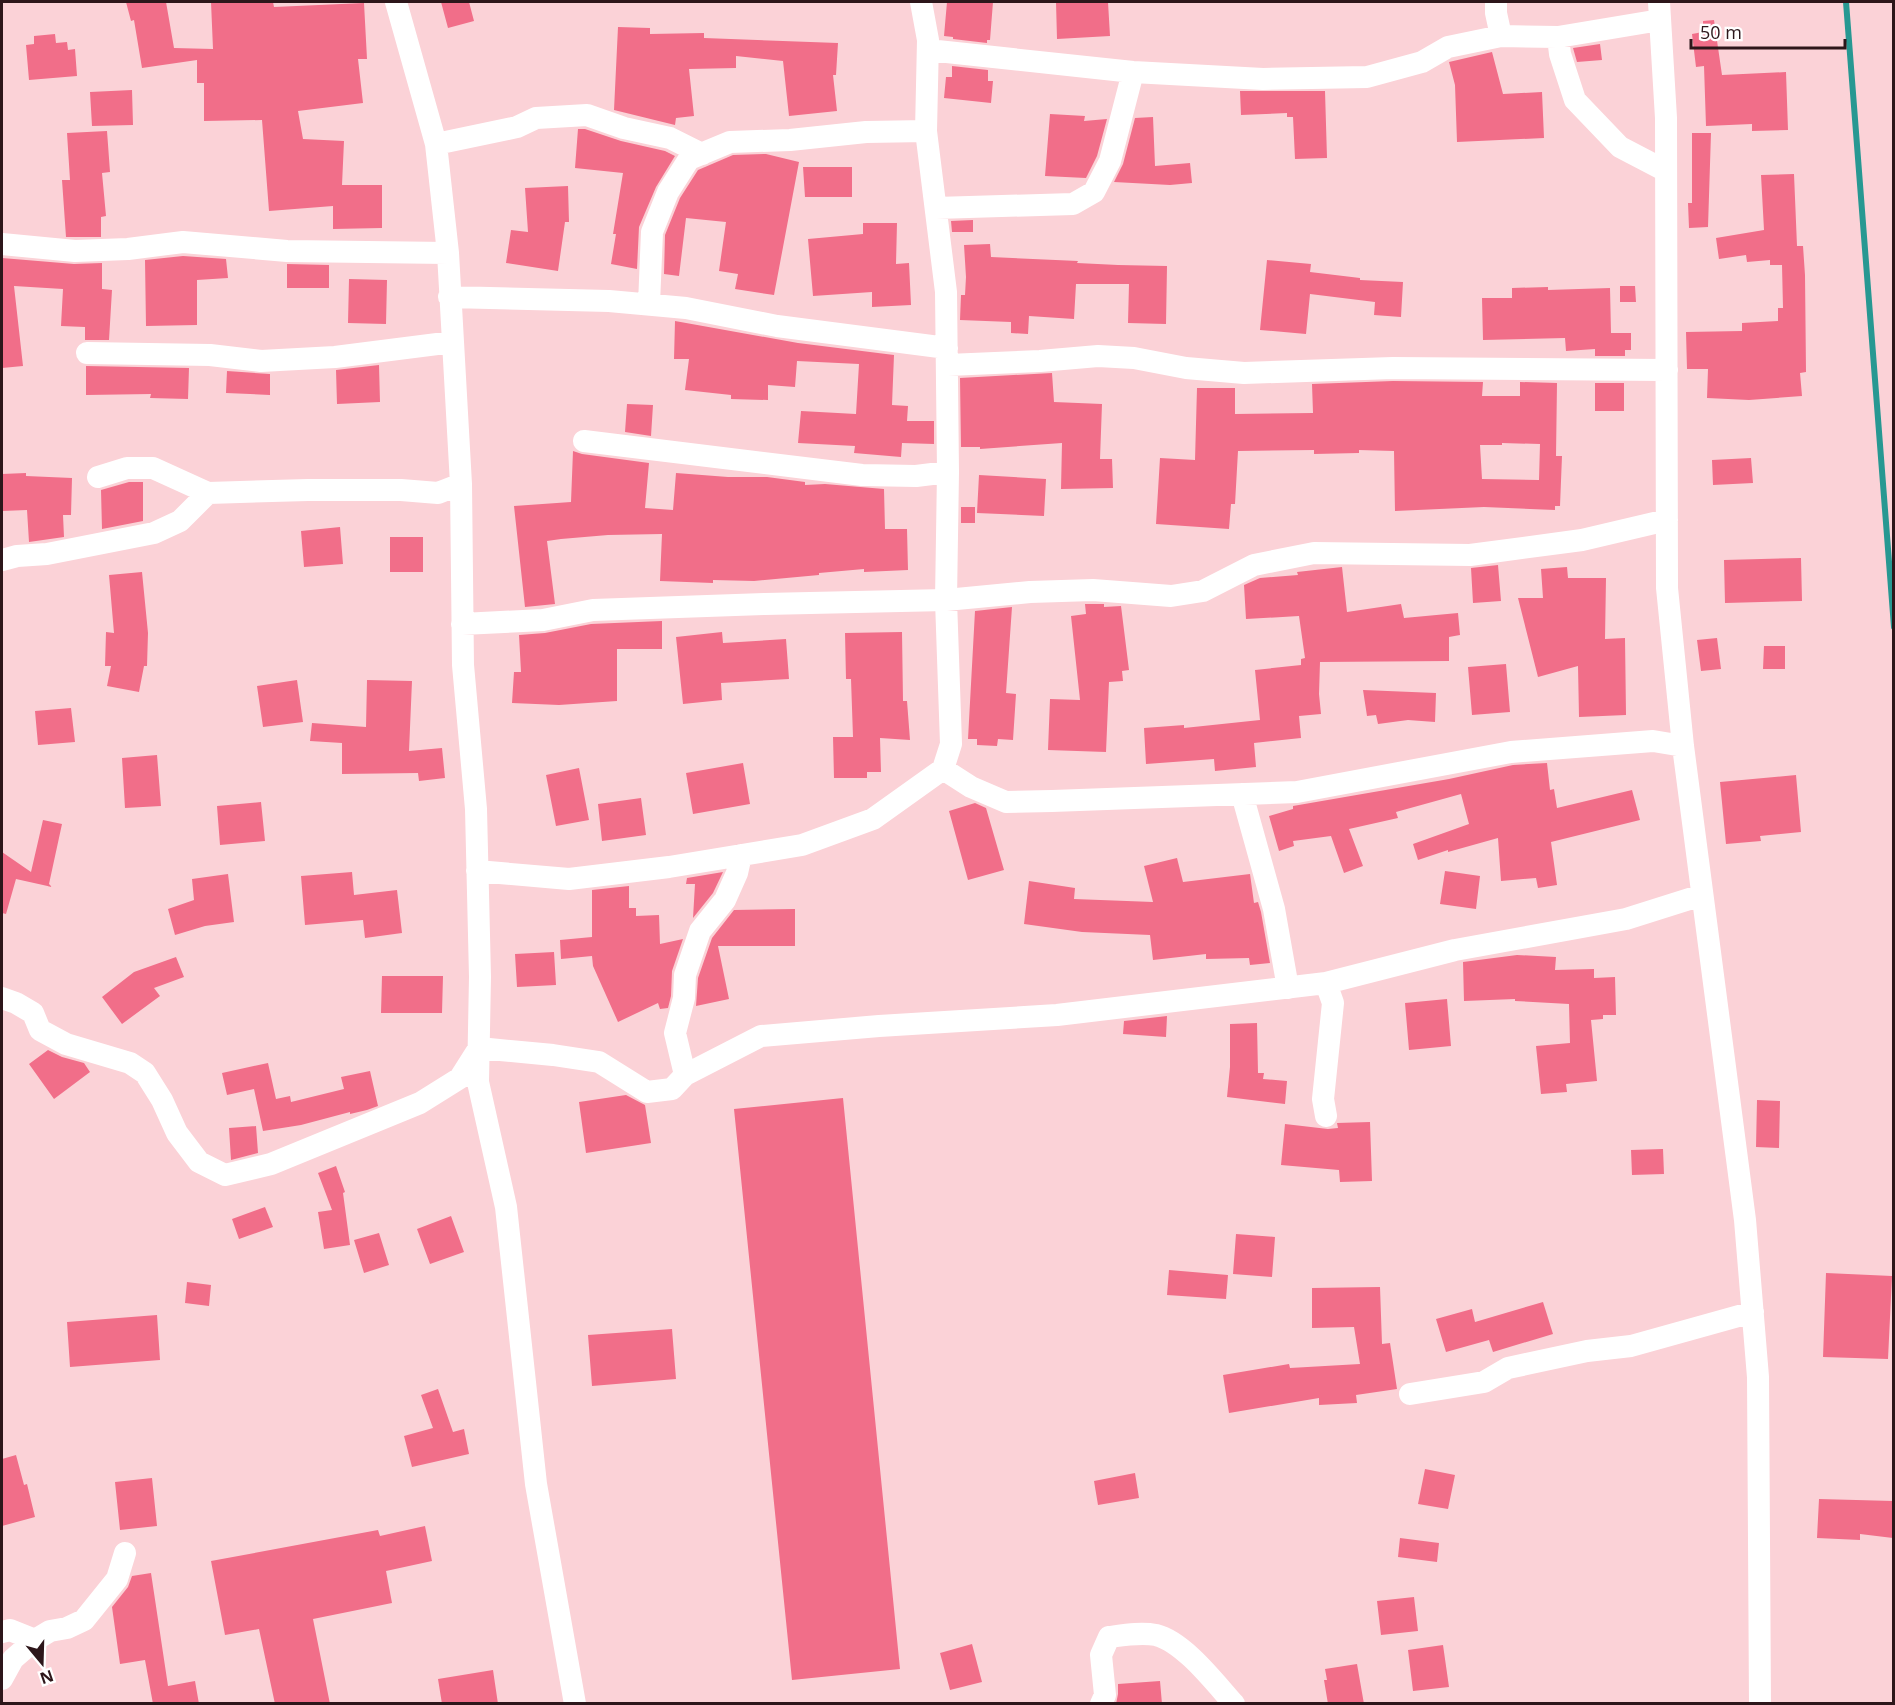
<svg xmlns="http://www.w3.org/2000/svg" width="1895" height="1705" font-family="'Open Sans',sans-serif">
  <rect width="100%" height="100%" fill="#fbd2d7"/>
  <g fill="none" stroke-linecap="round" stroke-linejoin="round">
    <path stroke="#279892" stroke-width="6" d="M 1846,2 L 1894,627"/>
  </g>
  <path fill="#f16e89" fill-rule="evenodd" d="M 126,2 L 166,2 L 174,48 L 213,49 L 211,2 L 273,2 L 274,7 L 364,3 L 367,59 L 358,59 L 363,103 L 298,111 L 303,139 L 344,141 L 342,185 L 382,185 L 382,228 L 333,229 L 333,206 L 269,211 L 262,120 L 204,121 L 204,83 L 197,83 L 197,60 L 142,68 L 134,20 L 131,21 Z
    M 441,2 L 469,2 L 474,21 L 448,28 Z
    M 947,2 L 993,2 L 990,40 L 987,40 L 987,43 L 953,39 L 953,37 L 944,36 Z
    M 1056,2 L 1108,2 L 1110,36 L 1057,39 Z
    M 1714,20 L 1722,75 L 1786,72 L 1788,130 L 1752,131 L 1752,124 L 1706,126 L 1704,66 L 1696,67 L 1692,34 L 1703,32 L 1703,21 Z
    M 618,27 L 650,28 L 650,34 L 704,33 L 704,38 L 838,43 L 836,75 L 833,75 L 837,111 L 789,116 L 783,61 L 736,56 L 736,68 L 689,69 L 694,116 L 676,118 L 675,125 L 614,110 Z
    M 55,34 L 56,43 L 67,42 L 68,50 L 75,49 L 77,76 L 29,80 L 26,45 L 34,44 L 34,36 Z
    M 1600,44 L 1602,60 L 1577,62 L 1573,48 Z
    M 1492,52 L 1503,94 L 1542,92 L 1544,138 L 1457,142 L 1455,85 L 1449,62 Z
    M 952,66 L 988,70 L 988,81 L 993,81 L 991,103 L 944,98 L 946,77 L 952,77 Z
    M 132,90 L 133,125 L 92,126 L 90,92 Z
    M 1240,91 L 1325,91 L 1327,158 L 1295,159 L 1293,117 L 1287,117 L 1287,113 L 1241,115 Z
    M 1050,114 L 1085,116 L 1084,121 L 1107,119 L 1097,156 L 1086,178 L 1045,176 Z
    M 1153,117 L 1155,166 L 1190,163 L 1192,183 L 1170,185 L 1114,182 L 1123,164 L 1135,118 Z
    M 578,129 L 585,129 L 621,141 L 665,151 L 675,156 L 656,187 L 639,227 L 637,269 L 611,264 L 616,234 L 613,234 L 623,173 L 575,168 Z
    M 107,131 L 110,172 L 102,173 L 106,216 L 101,217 L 101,237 L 66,237 L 62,180 L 70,180 L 67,133 Z
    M 1692,133 L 1711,133 L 1708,227 L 1689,228 L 1688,203 L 1692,203 Z
    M 766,154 L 799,162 L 774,295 L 735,289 L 738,274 L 719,271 L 726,222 L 686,218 L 679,276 L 664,274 L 665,235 L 680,198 L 698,170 L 733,155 Z
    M 803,167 L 852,167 L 852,197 L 805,197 Z
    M 1794,174 L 1797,246 L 1803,246 L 1805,275 L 1806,372 L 1800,373 L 1802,396 L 1749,400 L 1707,398 L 1708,369 L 1687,369 L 1686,332 L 1742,331 L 1742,323 L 1778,321 L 1778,308 L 1783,308 L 1782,265 L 1770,265 L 1770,260 L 1747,262 L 1746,255 L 1719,259 L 1716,238 L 1764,230 L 1761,175 Z
    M 568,186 L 569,222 L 565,222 L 558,271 L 506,263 L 511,230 L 528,232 L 525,188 Z
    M 973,220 L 973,232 L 952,232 L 951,221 Z
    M 863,223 L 897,223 L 896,264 L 909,263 L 911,305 L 872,307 L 872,292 L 813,296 L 808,239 L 863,234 Z
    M 990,244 L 991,257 L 1078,261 L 1077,263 L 1118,265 L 1167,266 L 1166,324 L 1128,323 L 1129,284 L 1076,284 L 1074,319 L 1029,316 L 1028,334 L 1011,333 L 1011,322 L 960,320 L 961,295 L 965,295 L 966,277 L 964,245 Z
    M 183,256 L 226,259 L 228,278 L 197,280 L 197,325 L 146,326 L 145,260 Z
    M 2,258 L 74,264 L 102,263 L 102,289 L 112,290 L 109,340 L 85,340 L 85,327 L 61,326 L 63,289 L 14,286 L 23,366 L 2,368 Z
    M 1267,260 L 1311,264 L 1310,272 L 1360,278 L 1360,280 L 1403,282 L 1401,317 L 1374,315 L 1375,302 L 1310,294 L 1306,334 L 1260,330 Z
    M 287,264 L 329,265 L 329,288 L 287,288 Z
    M 349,279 L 387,280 L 386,324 L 348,323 Z
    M 1620,286 L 1635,286 L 1636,302 L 1620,302 Z
    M 1548,287 L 1548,290 L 1610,288 L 1611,333 L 1631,333 L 1631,350 L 1625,350 L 1625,356 L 1595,356 L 1595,349 L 1566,351 L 1565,338 L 1483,340 L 1482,298 L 1512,298 L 1512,288 Z
    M 675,321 L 798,343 L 894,355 L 892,405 L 908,406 L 907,421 L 934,421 L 934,444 L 902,443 L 901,457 L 854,453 L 855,446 L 798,443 L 801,411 L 856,414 L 859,364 L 797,361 L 795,387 L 768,385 L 768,400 L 731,399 L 731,395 L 685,390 L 689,359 L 674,359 Z
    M 379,365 L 380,402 L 337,404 L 336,370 Z
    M 86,366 L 189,368 L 188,399 L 150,398 L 151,394 L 86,395 Z
    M 227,371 L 270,374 L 270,395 L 226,393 Z
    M 1052,373 L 1054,402 L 1102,404 L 1100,459 L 1112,459 L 1113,488 L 1061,489 L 1062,443 L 980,449 L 980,447 L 961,447 L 960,378 Z
    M 1393,381 L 1483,382 L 1482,396 L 1520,396 L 1520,382 L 1557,383 L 1556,456 L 1562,456 L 1560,506 L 1555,506 L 1555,510 L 1484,507 L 1395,511 L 1394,451 L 1359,450 L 1359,453 L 1314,454 L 1314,450 L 1238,451 L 1235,504 L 1231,504 L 1229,529 L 1156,524 L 1160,458 L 1195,460 L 1197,388 L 1235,388 L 1235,414 L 1313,413 L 1312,384 ZM 1502,443 L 1540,444 L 1539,480 L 1482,479 L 1480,445 L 1502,445 Z
    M 1595,383 L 1624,383 L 1624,411 L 1595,411 Z
    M 627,404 L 653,405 L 651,436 L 625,432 Z
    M 573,451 L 582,454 L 649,463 L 645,508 L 673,510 L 676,473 L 728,477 L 767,477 L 805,482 L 805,485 L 825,484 L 884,489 L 885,529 L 907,529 L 908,570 L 864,572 L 864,569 L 819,573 L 819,575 L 754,581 L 713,580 L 713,583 L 660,581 L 662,534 L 608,535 L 561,539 L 547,541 L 555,604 L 525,607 L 514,506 L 571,502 Z
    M 1751,458 L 1753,483 L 1713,485 L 1712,460 Z
    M 26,473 L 26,476 L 72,478 L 71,515 L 63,515 L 64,537 L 29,542 L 27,510 L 2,511 L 2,474 Z
    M 979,475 L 1046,479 L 1044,516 L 977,513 Z
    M 129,482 L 143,482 L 143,521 L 102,529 L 101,490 Z
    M 961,507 L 975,507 L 975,523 L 961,523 Z
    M 340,527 L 343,564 L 304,567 L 301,531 Z
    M 390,537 L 423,537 L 423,572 L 390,572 Z
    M 1801,558 L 1802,601 L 1725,603 L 1724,560 Z
    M 1498,565 L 1501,601 L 1473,603 L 1471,568 Z
    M 1342,567 L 1347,612 L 1401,604 L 1404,618 L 1458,613 L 1460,635 L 1449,637 L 1449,661 L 1320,662 L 1319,694 L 1321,714 L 1299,716 L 1301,738 L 1254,743 L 1256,767 L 1215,771 L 1214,759 L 1146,764 L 1144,728 L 1184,725 L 1184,728 L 1260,720 L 1255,670 L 1301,665 L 1301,659 L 1305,658 L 1299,616 L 1246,619 L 1244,585 L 1260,578 L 1298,575 L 1297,572 Z
    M 1567,567 L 1568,578 L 1606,578 L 1605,639 L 1625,638 L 1626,715 L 1579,717 L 1578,666 L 1538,677 L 1518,598 L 1543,598 L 1541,569 Z
    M 142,572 L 148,633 L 147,666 L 144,666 L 139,692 L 107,686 L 111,666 L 105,666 L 106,632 L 114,633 L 109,575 Z
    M 1085,604 L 1104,604 L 1104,607 L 1121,606 L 1129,670 L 1122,671 L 1123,681 L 1109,682 L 1106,752 L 1048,750 L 1050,699 L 1080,700 L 1071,616 L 1086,614 Z
    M 1012,607 L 1006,693 L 1016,694 L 1013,740 L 998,739 L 997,746 L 977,745 L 977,739 L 968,739 L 975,611 Z
    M 662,621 L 662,649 L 617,649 L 617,701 L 559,705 L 512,703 L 514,672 L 521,672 L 519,635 L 545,633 L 591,624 Z
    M 722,632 L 723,643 L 786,639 L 789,679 L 721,683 L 722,700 L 683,704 L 676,637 Z
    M 902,632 L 903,701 L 907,701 L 910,740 L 880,738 L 881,772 L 867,772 L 867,778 L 834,778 L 833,737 L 853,737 L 851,679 L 846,679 L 845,633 Z
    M 1717,638 L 1721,669 L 1701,671 L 1697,640 Z
    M 1764,646 L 1785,646 L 1785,669 L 1763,669 Z
    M 1506,664 L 1510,712 L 1472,715 L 1468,667 Z
    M 297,680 L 303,722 L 263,727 L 257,686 Z
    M 367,680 L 412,681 L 409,751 L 442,748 L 445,778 L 419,781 L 418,773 L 342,774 L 342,743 L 310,741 L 312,723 L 366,727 Z
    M 1363,690 L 1436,693 L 1435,722 L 1408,720 L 1378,724 L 1376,715 L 1367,716 Z
    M 71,708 L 75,742 L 38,745 L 35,711 Z
    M 157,755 L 161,806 L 125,808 L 122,758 Z
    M 743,763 L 750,804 L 693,814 L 686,773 Z
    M 1547,763 L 1550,790 L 1554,789 L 1557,808 L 1632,790 L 1640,820 L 1551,842 L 1557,885 L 1538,888 L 1536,878 L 1501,881 L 1498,838 L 1448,852 L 1448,850 L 1418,860 L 1413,844 L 1469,824 L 1461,794 L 1396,812 L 1398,818 L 1349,829 L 1363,866 L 1344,873 L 1331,836 L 1293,841 L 1294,846 L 1279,851 L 1269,816 L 1293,809 L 1293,806 L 1449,779 L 1513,765 Z
    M 579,768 L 589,820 L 556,826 L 546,775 Z
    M 1796,775 L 1801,832 L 1760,836 L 1761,841 L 1726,844 L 1720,782 Z
    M 641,798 L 646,835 L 602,841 L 598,804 Z
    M 261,802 L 265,841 L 220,845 L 217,806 Z
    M 975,803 L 986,808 L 1004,870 L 968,880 L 949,811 Z
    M 43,820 L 62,824 L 49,884 L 52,887 L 16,879 L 6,914 L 2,913 L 2,852 L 31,872 Z
    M 1177,858 L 1183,882 L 1250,874 L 1254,903 L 1258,902 L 1261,912 L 1270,963 L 1250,965 L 1249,958 L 1206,959 L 1206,954 L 1153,960 L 1150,935 L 1082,932 L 1024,924 L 1029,881 L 1075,888 L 1074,899 L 1153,902 L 1144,866 Z
    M 1445,871 L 1480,876 L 1476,909 L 1440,904 Z
    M 352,872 L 354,895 L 397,890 L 402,933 L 365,938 L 363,920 L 305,925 L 301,876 Z
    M 723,872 L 713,893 L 693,918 L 695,884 L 686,884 L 687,878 Z
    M 228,874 L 234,922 L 205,926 L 175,935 L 168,909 L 194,900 L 192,879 Z
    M 629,886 L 629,908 L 636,908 L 636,916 L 659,915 L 660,944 L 683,939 L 672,971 L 671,996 L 668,1008 L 660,1009 L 658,1003 L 618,1022 L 593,966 L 592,956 L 561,959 L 560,940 L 592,937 L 592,890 Z
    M 795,909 L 795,946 L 718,946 L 729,999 L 696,1006 L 698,978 L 712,938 L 734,910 Z
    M 554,952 L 556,985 L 517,987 L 515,954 Z
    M 1517,955 L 1556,957 L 1555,970 L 1594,969 L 1594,978 L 1615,977 L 1616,1015 L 1603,1015 L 1603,1019 L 1591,1020 L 1597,1081 L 1566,1084 L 1567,1092 L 1541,1094 L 1536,1046 L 1570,1043 L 1569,1004 L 1515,1001 L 1515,999 L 1464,1001 L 1463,962 Z
    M 176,957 L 184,977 L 154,988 L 160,996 L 122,1024 L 102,997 L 134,972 Z
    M 382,976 L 443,976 L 442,1013 L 381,1013 Z
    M 1447,999 L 1451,1046 L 1409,1050 L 1405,1003 Z
    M 1167,1016 L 1166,1037 L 1123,1034 L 1124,1021 Z
    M 1257,1023 L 1258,1073 L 1264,1073 L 1263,1079 L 1287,1081 L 1285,1104 L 1227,1097 L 1230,1067 L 1230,1024 Z
    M 48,1050 L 62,1057 L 84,1063 L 90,1072 L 54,1099 L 29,1064 Z
    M 268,1063 L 276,1099 L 290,1096 L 291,1102 L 344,1089 L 341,1077 L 370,1071 L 378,1106 L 367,1110 L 350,1114 L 350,1112 L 301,1125 L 263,1131 L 254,1089 L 227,1095 L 222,1073 Z
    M 626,1095 L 645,1105 L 651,1143 L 586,1153 L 579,1102 Z
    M 843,1098 L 900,1669 L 792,1680 L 734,1109 Z
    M 1757,1100 L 1780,1101 L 1779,1148 L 1756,1147 Z
    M 1370,1122 L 1372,1181 L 1340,1182 L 1339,1170 L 1281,1165 L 1285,1124 L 1328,1129 L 1338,1128 L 1337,1123 Z
    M 256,1126 L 258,1153 L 231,1160 L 229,1128 Z
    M 1663,1149 L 1664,1174 L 1632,1175 L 1631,1150 Z
    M 336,1166 L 345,1192 L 343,1193 L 350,1245 L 324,1249 L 318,1212 L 332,1210 L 318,1173 Z
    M 265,1207 L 273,1227 L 239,1239 L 232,1219 Z
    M 451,1216 L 464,1252 L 430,1264 L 417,1229 Z
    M 379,1233 L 389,1265 L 364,1273 L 354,1240 Z
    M 1236,1234 L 1275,1237 L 1272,1277 L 1233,1274 Z
    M 1169,1270 L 1228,1275 L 1226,1299 L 1167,1295 Z
    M 1826,1273 L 1892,1276 L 1888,1359 L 1823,1357 Z
    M 187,1282 L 211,1285 L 209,1306 L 185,1303 Z
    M 1380,1287 L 1382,1344 L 1390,1343 L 1397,1389 L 1356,1395 L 1357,1403 L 1319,1405 L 1319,1398 L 1229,1413 L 1223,1375 L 1289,1364 L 1290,1368 L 1360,1364 L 1354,1327 L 1312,1328 L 1312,1288 Z
    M 1543,1302 L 1553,1334 L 1493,1352 L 1489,1340 L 1446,1352 L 1436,1319 L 1472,1309 L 1475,1322 Z
    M 157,1315 L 160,1360 L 70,1367 L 67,1322 Z
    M 672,1329 L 676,1379 L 592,1386 L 588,1335 Z
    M 438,1389 L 453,1432 L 464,1429 L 469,1454 L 412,1467 L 404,1436 L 433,1428 L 421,1395 Z
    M 16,1455 L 24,1485 L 27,1484 L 35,1517 L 2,1526 L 2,1459 Z
    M 1425,1469 L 1455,1475 L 1448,1509 L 1418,1504 Z
    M 1135,1473 L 1139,1498 L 1098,1505 L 1094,1481 Z
    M 152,1478 L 157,1526 L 120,1530 L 115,1482 Z
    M 1819,1499 L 1893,1501 L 1893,1538 L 1860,1534 L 1860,1540 L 1817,1538 Z
    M 425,1526 L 432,1561 L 386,1571 L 392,1603 L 313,1619 L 330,1704 L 275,1704 L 259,1629 L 225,1635 L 211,1561 L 378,1530 L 380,1536 Z
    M 1400,1538 L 1439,1543 L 1437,1562 L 1398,1557 Z
    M 151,1573 L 168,1686 L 195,1681 L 199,1704 L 153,1704 L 145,1660 L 120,1664 L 112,1607 L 128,1587 L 132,1576 Z
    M 1414,1597 L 1418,1631 L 1381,1635 L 1377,1601 Z
    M 972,1644 L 982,1682 L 950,1690 L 940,1653 Z
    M 1443,1645 L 1449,1687 L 1413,1691 L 1408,1650 Z
    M 1357,1664 L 1364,1704 L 1328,1704 L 1324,1680 L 1327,1680 L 1325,1669 Z
    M 493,1670 L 498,1704 L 442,1704 L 438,1679 Z
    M 1160,1681 L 1162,1704 L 1116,1704 L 1118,1694 L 1118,1684 Z"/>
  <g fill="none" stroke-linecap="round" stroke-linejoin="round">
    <path stroke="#fff" stroke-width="22" d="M 396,2 L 436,144 L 448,253 L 461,484 L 463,665 L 476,809 L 480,977 L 478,1082 L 506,1207 L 536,1484 L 575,1704
      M 1496,2 L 1496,13 L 1501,36
      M 1659,2 L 1666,118 L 1667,588 L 1683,746 L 1745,1220 L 1758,1377 L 1760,1704
      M 1558,37 L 1660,20
      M 928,50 L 1133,72 L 1263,79 L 1367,77 L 1422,62 L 1448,47 L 1501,36 L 1558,37 L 1560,54 L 1575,100 L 1620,147 L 1666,171
      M 436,144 L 517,127 L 536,118 L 587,115 L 624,128 L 670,138 L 702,154
      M 936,208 L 1073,204 L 1094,192 L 1110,161 L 1133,72
      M 2,244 L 75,251 L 128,249 L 183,242 L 287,251 L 448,253
      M 449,297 L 609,301 L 686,308 L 777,326 L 947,348
      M 649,304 L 652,232 L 668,192 L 689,159 L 730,142 L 790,140 L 866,132 L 926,131
      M 87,353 L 210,355 L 261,361 L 335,357 L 453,342
      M 948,365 L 1040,361 L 1098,356 L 1134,358 L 1186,368 L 1244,373 L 1393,368 L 1667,370
      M 584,441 L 862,475 L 916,476 L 948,472
      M 98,477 L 127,468 L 153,468 L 208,493 L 308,490 L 401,490 L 438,493 L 461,484
      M 2,560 L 17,556 L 47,554 L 154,533 L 180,521 L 208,493
      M 462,624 L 543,620 L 593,610 L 765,604 L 946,600 L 1030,592 L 1093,590 L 1171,596 L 1203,591 L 1254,565 L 1314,553 L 1470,555 L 1582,540 L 1667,520
      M 943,769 L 971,787 L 1006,802 L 1052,801 L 1297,792 L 1511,752 L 1653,741 L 1683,746
      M 1242,794 L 1274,909 L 1288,988
      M 477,871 L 569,879 L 669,867 L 802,845 L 873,819 L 943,769 L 951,744 L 946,600 L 948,472 L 946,292 L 926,131 L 928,40 L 921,2
      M 1326,983 L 1333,1003 L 1323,1099 L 1326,1116
      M 2,998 L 16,1003 L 33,1013 L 40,1030 L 66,1044 L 130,1063 L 145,1073 L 162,1100 L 177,1133 L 199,1162 L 225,1175 L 271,1164 L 420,1103 L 460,1078 L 479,1048 L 553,1055 L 599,1062 L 647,1092 L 672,1089 L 685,1075 L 761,1036 L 879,1026 L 1057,1015 L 1326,983 L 1455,950 L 1626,919 L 1702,895
      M 685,1075 L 675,1033 L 684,998 L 685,975 L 700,931 L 725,900 L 737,873 L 741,855
      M 1410,1394 L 1484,1382 L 1508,1368 L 1587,1351 L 1631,1346 L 1753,1312
      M 2,1632 L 10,1630 L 35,1640
      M 2,1679 L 13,1659 L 35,1640 L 50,1631 L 67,1628 L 84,1620 L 117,1579 L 125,1553
      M 1101,1704 L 1105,1695 L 1101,1655 L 1109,1637 C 1124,1635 1141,1632 1156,1635 C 1184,1642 1215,1683 1234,1704"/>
  </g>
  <rect width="1895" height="1705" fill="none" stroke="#2d161a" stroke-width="6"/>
  <g transform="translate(42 1663) rotate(161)" stroke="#ffffff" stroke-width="4.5" paint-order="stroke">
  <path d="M0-4.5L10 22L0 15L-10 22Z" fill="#2d161a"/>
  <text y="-9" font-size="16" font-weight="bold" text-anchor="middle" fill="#2d161a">N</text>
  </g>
  <path d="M1691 39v9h154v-9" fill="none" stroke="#2d161a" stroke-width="3"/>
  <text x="1700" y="39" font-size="18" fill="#2d161a" stroke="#ffffff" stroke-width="4.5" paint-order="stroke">50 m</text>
</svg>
